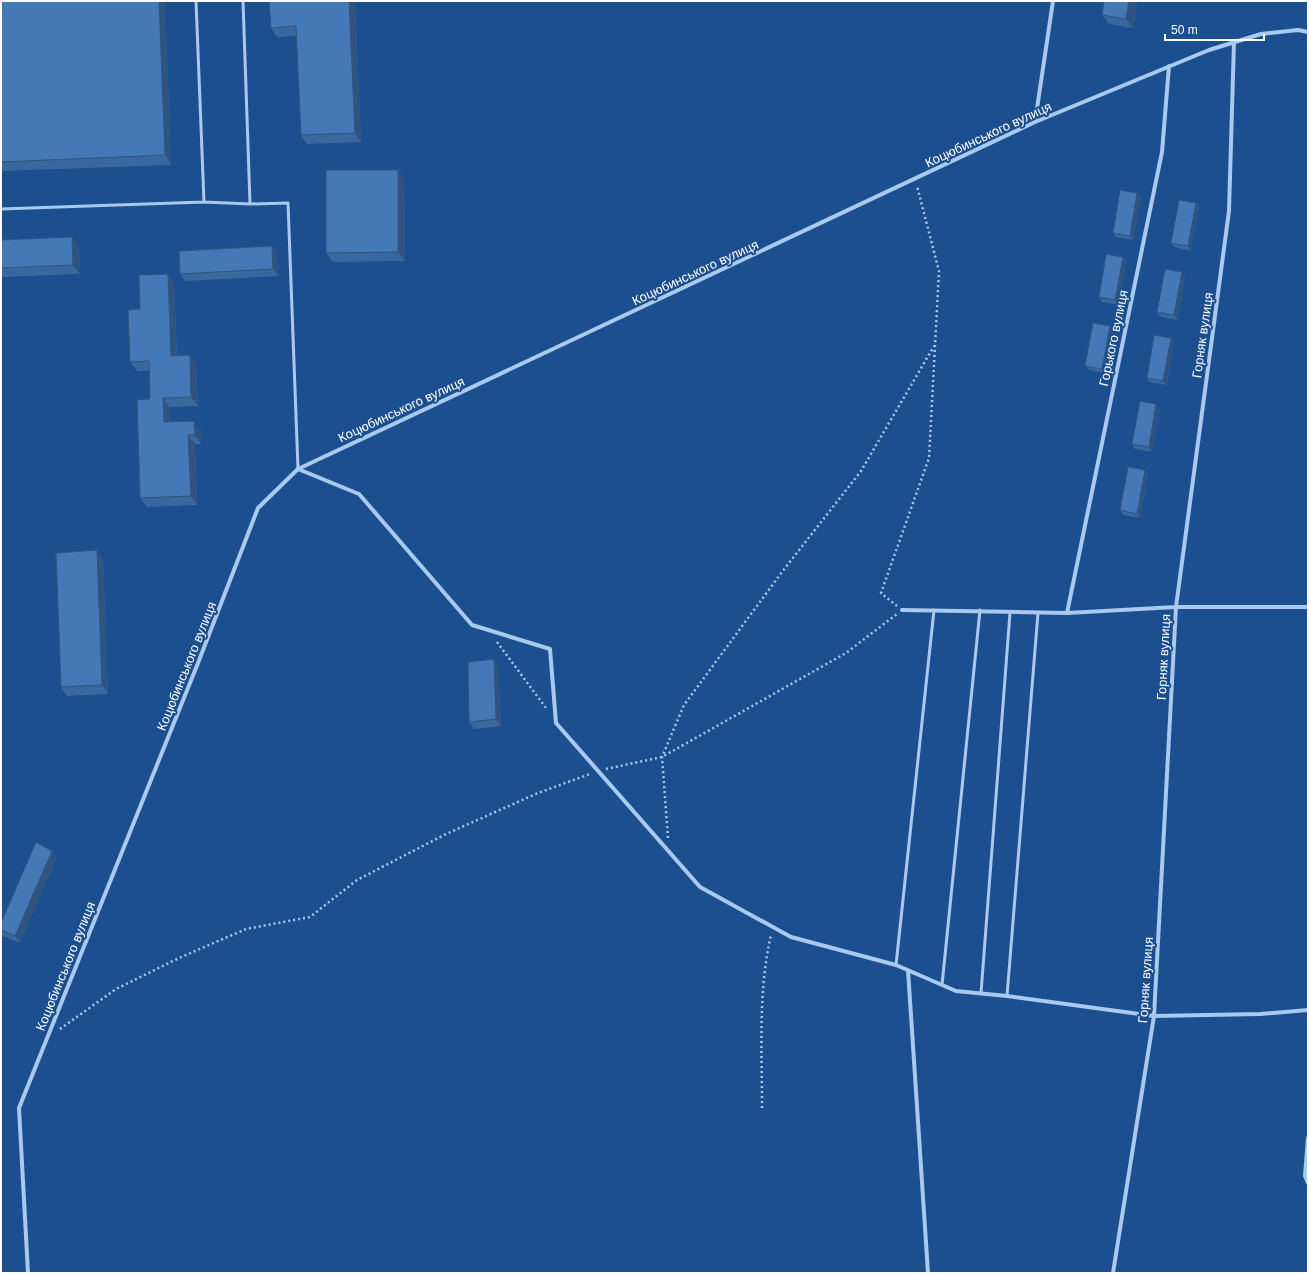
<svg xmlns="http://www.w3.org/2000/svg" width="1309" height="1274" font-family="Arial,sans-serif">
  <rect width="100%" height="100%" fill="#1b4f8f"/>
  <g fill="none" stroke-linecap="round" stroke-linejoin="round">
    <path stroke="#a9c9ee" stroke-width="2.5" stroke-dasharray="2 3" stroke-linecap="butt" d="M 897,606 L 881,593 L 929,458 L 939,271 L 917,186
      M 497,642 L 546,708
      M 606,769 L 662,757 L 846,653 L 897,614
      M 668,838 L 662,757 L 684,705 L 782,572 L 861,471 L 934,346
      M 60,1029 L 116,989 L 179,958 L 246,929 L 310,917 L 357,880 L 446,834 L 538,793 L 590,774
      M 762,1108 C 762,1050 758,991 771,935"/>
    <path stroke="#a9c9ee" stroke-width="3" d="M 196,1 L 204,202
      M 243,1 L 250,204 L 288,203 L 298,469
      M 1,209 L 204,202 L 250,204
      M 896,965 L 934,610
      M 942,985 L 980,610
      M 981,993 L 1010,613
      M 1007,996 L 1038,613"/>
    <path stroke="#a9c9ee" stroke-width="4" d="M 1035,122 L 1053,1
      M 298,469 L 359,494 L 472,625 L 550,649 L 556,723 L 700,887 L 791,937 L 896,965 L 956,991 L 1007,996 L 1154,1016 L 1260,1014 L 1308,1010
      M 902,610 L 1067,613 L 1176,607 L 1308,607
      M 1067,613 L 1162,152 L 1169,66
      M 908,970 L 928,1273
      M 1308,1138 L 1305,1176 L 1308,1183
      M 28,1273 L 19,1108 L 198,663 L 258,508 L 298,469 L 1035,122 L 1209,50 L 1261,34 L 1298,30 L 1308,32
      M 1113,1273 L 1154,1016 L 1176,607 L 1229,211 L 1234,42"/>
  </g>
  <path fill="#3a679d" d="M 1,1 L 165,1 L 171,165 L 1,171 Z
    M 355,1 L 361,142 L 307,144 L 301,135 L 296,36 L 277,37 L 271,28 Z
    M 1137,1 L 1133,28 L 1109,24 L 1102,15 Z
    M 404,179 L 405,261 L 333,262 L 326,253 Z
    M 1137,193 L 1141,197 L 1133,240 L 1116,237 L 1113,233 Z
    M 1196,203 L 1199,207 L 1191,251 L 1174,247 L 1171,243 Z
    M 72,237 L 79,246 L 80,274 L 1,277 L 1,240 Z
    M 272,246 L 277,253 L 278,276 L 185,281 L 180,274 Z
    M 1123,257 L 1126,262 L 1119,305 L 1102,302 L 1099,297 Z
    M 1182,272 L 1185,277 L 1178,320 L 1161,317 L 1157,312 Z
    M 174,283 L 177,356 L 196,364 L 198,406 L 170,407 L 170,422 L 201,430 L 201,444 L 195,444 L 197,505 L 147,507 L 140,498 L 150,399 L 149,371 L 137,371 L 130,362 L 140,309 Z
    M 1110,326 L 1113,330 L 1106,373 L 1089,370 L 1085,366 Z
    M 1174,342 L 1167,385 L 1150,382 L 1147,378 Z
    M 1160,409 L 1152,452 L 1135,449 L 1132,444 Z
    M 1145,470 L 1148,475 L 1140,518 L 1123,515 L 1120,510 Z
    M 103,559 L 108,694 L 67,696 L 61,687 Z
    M 494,659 L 498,666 L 501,726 L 474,729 L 469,722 Z
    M 52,851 L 57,858 L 20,943 L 3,936 L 1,933 L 1,923 Z"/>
  <path fill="#305480" d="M 159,1 L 165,1 L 171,165 L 165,155 Z
    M 349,1 L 355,1 L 361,142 L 355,133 Z
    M 1129,1 L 1137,1 L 1133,28 L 1126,19 Z
    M 398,170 L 404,179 L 405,261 L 398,252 Z
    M 1137,193 L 1141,197 L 1133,240 L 1130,236 Z
    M 1196,203 L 1199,207 L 1191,251 L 1188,246 Z
    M 72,237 L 79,246 L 80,274 L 73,265 Z
    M 272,246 L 277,253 L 278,276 L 273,269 Z
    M 1123,257 L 1126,262 L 1119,305 L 1115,300 Z
    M 1182,272 L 1185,277 L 1178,320 L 1174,315 Z
    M 168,274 L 174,283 L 177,365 L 171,356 Z
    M 1110,326 L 1113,330 L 1106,373 L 1102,369 Z
    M 1171,338 L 1174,342 L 1167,385 L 1163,381 Z
    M 190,355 L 196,364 L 198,406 L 191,397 Z
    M 163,398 L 170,407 L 171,431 L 164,422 Z
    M 1156,404 L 1160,409 L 1152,452 L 1149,447 Z
    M 194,421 L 201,430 L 201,444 L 195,435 Z
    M 188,435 L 195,444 L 197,505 L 191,496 Z
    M 1145,470 L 1148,475 L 1140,518 L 1137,514 Z
    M 97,550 L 103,559 L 108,694 L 102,685 Z
    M 494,659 L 498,666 L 501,726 L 496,719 Z
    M 52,851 L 57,858 L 20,943 L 15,936 Z"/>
  <path fill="#4478b7" stroke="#305480" d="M 1,1 L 159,1 L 165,155 L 1,162 Z
    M 269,1 L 349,1 L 355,133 L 301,135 L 296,26 L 271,28 Z
    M 1104,1 L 1129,1 L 1126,19 L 1102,15 Z
    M 326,170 L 398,170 L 398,252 L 326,253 Z
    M 1120,190 L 1137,193 L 1130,236 L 1113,233 Z
    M 1179,200 L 1196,203 L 1188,246 L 1171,243 Z
    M 72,237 L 73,265 L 1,268 L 1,240 Z
    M 272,246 L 273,269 L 180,274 L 179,251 Z
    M 1106,254 L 1123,257 L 1115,300 L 1099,297 Z
    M 1165,269 L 1182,272 L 1174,315 L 1157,312 Z
    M 168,274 L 171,356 L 190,355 L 191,397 L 163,398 L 164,422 L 194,421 L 195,435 L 188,435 L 191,496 L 140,498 L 137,400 L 150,399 L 149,361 L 130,362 L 128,310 L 140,309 L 139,275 Z
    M 1093,323 L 1110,326 L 1102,369 L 1085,366 Z
    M 1154,335 L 1171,338 L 1163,381 L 1147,378 Z
    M 1140,401 L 1156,404 L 1149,447 L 1132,444 Z
    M 1128,467 L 1145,470 L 1137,514 L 1120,510 Z
    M 97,550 L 102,685 L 61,687 L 56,553 Z
    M 494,659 L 496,719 L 469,722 L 468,662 Z
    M 36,842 L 52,851 L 15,936 L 1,930 L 1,923 Z"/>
  <g text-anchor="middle" stroke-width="4" stroke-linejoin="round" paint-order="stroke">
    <g font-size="13" fill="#fff" stroke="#1b4f8f">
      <text transform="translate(988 134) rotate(-25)" y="5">Коцюбинського вулиця</text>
      <text transform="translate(695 272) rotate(-25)" y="5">Коцюбинського вулиця</text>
      <text transform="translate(1202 335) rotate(-82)" y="5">Горняк вулиця</text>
      <text transform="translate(1113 338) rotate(-78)" y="5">Горького вулиця</text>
      <text transform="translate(401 409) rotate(-25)" y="5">Коцюбинського вулиця</text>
      <text transform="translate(1163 657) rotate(-87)" y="5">Горняк вулиця</text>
      <text transform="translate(186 666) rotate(-68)" y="5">Коцюбинського вулиця</text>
      <text transform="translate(65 966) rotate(-68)" y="5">Коцюбинського вулиця</text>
      <text transform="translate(1145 980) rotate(-86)" y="5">Горняк вулиця</text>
    </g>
  </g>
  <rect width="1309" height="1274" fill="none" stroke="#ffffff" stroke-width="4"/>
  <path d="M1165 34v6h99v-6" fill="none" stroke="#ffffff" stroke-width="2"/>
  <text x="1171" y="34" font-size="12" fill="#ffffff" stroke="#1b4f8f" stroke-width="3" paint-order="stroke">50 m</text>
</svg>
